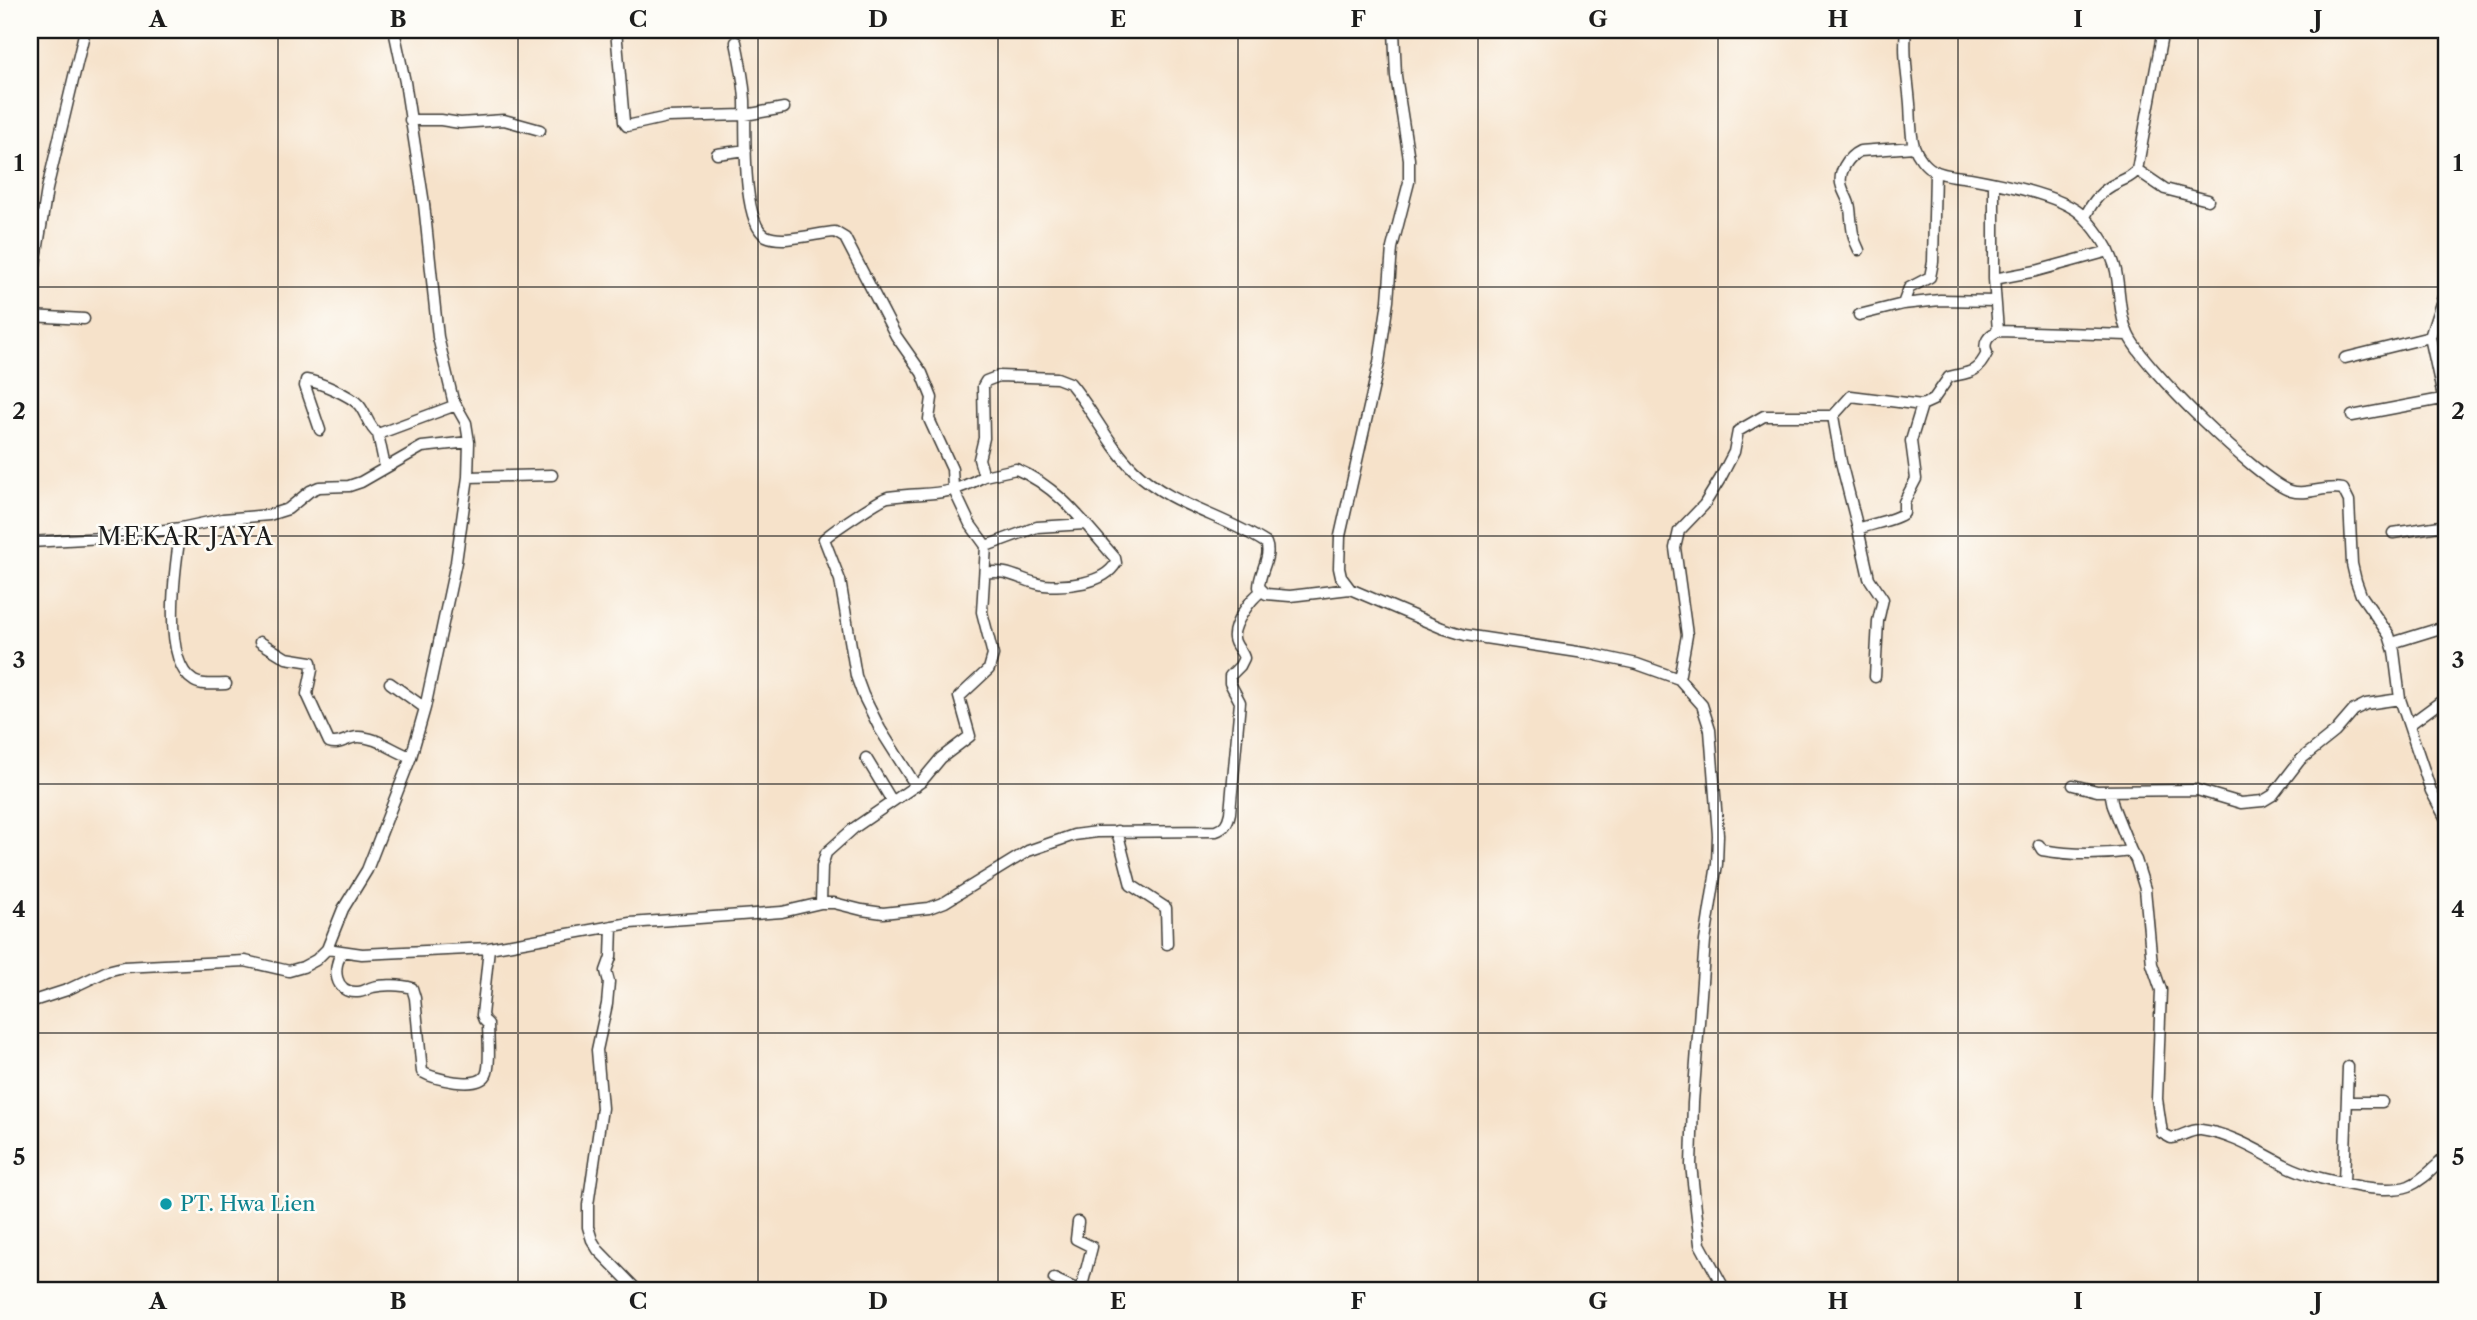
<svg xmlns="http://www.w3.org/2000/svg" width="2477" height="1320" font-family="'Libre Caslon Text',serif">
  <rect width="100%" height="100%" fill="#fdfcf7"/>
  <filter id="ink" filterUnits="userSpaceOnUse"><feTurbulence type="fractalNoise" baseFrequency=".0143" numOctaves="2"/><feDisplacementMap in="SourceGraphic" scale="14" xChannelSelector="R" yChannelSelector="G"/><feConvolveMatrix kernelMatrix="1 2 1 2 8 2 1 2 1" color-interpolation-filters="sRGB"/></filter>
  <filter id="wash" filterUnits="userSpaceOnUse"><feTurbulence type="fractalNoise" baseFrequency=".00686" numOctaves="4" result="noise"/><feDisplacementMap in="SourceGraphic" scale="28" xChannelSelector="R" yChannelSelector="G"/><feGaussianBlur stdDeviation="1.57" result="paint"/><feColorMatrix in="noise" values="0 0 0 0 0 0 0 0 0 0 0 0 0 0 0 0 0 1.4 0 .05"/><feComposite in="paint" operator="in"/></filter>
  <g filter="url(#wash)">
    <rect width="100%" height="100%" fill="#f6e2ca"/>
  </g>
  <g filter="url(#ink)">
    <g fill="none" stroke-linecap="round" stroke-linejoin="round">
      <defs>
        <path id="minor" d="M 616,30 L 624,122 L 627,126 L 667,117 L 745,115 L 784,108
          M 1394,30 L 1396,76 L 1409,159 L 1409,182 L 1392,248 L 1388,301 L 1379,363 L 1340,536 L 1339,568 L 1341,577 L 1350,589 L 1442,628 L 1465,635 L 1591,654 L 1637,664 L 1679,679 L 1702,705 L 1710,730 L 1718,835 L 1717,864 L 1705,941 L 1693,1103 L 1691,1165 L 1700,1244 L 1725,1290
          M 1906,30 C 1903,54 1908,79 1910,104 C 1911,117 1910,133 1914,146 C 1917,155 1925,166 1933,170 C 1943,176 1958,176 1970,178 C 1998,183 2065,196 2084,217 C 2098,231 2112,252 2116,271 C 2120,292 2119,314 2128,334 C 2141,365 2259,481 2291,491 C 2308,496 2325,485 2343,489 L 2349,501 L 2352,564 L 2356,581 L 2361,595 L 2389,635 L 2394,651 L 2400,699 L 2431,791 L 2447,821
          M 736,42 C 740,61 744,80 745,100 C 746,127 741,223 766,236 C 783,244 817,233 835,232 L 845,238 L 896,336 L 922,373 L 932,398 L 929,419 L 952,469 L 953,488 L 970,524 L 986,546 L 982,612 L 993,655 L 989,669 L 959,697 L 970,736 L 941,758 L 921,782 L 854,828 L 826,853 L 822,866 L 821,903
          M 410,120 L 441,120 L 460,123 L 504,120 L 540,130
          M 717,154 L 746,150
          M 2137,170 L 2165,189 L 2208,200
          M 2085,217 C 2092,202 2101,190 2117,183 C 2126,178 2131,178 2137,170 L 2163,30
          M 1859,250 C 1851,235 1852,224 1850,208 C 1849,200 1844,194 1842,187 C 1837,174 1847,157 1860,151 L 1914,147
          M 1994,279 L 2036,271 L 2109,251
          M 30,296 L 47,189 L 85,30
          M 1903,304 L 1940,300 L 1995,301
          M 1859,315 L 1903,304 L 1909,288 L 1930,277 L 1933,262 L 1935,172
          M 30,316 L 84,319
          M 1998,331 L 2128,335
          M 2430,337 L 2447,415
          M 2345,358 L 2430,337 L 2444,294
          M 1833,416 L 1841,462 L 1858,529
          M 2352,416 L 2447,398
          M 320,430 L 305,386 L 306,380 C 319,382 350,395 359,405 C 367,415 368,426 378,434 L 456,405
          M 378,434 L 385,467
          M 984,476 L 1016,469 C 1059,487 1085,524 1115,558 L 1116,563 C 1104,584 1066,587 1044,585 C 1023,582 1008,568 985,573
          M 468,477 L 552,475
          M 181,528 C 176,560 160,661 194,681 C 202,686 217,684 226,684
          M 2393,533 L 2447,525
          M 30,542 L 103,538 L 181,528 L 223,519 L 269,515 L 288,509 L 310,491 L 319,487 L 349,486 L 361,482 L 422,447 L 469,442
          M 986,546 L 1037,527 L 1085,524
          M 260,642 L 286,658 L 311,662 L 312,670 L 307,694 L 329,742 C 339,746 346,738 357,737 C 376,736 393,751 411,757
          M 2392,643 L 2447,626
          M 1875,677 L 1878,621 L 1883,599 L 1869,578 L 1858,529 C 1870,524 1896,520 1904,513 L 1904,502 L 1916,479 L 1911,441 L 1922,405 L 1933,400 L 1949,377 C 1969,372 1977,374 1987,353 C 1982,343 1989,335 1998,331 L 1994,279 L 1994,183
          M 1679,679 L 1687,635 L 1675,548 L 1679,531 L 1704,505 L 1720,479 L 1734,452 L 1738,431 L 1764,416 L 1833,416 L 1851,396 L 1922,405
          M 390,683 L 425,708
          M 2409,725 L 2447,697
          M 866,758 L 892,801
          M 2073,785 L 2097,791 L 2197,790 L 2241,803 L 2263,801 L 2273,795 L 2300,760 L 2335,732 L 2354,710 L 2366,704 L 2400,699
          M 916,786 L 880,729 L 863,695 L 856,676 L 840,580 L 824,539 C 831,532 880,499 888,497 C 930,491 944,499 984,476 L 979,459 L 984,438 L 983,386 L 986,381 L 999,376 L 1057,378 L 1070,383 C 1092,409 1109,446 1134,470 C 1171,506 1224,515 1266,543 C 1272,557 1259,572 1259,587 L 1266,594 L 1290,596 L 1350,589
          M 2110,791 L 2113,806 L 2131,851 L 2136,860 L 2145,889 L 2152,964 L 2161,990 L 2157,1099 L 2162,1133 L 2171,1138 C 2182,1137 2190,1129 2201,1130 C 2232,1134 2258,1151 2285,1165 C 2309,1177 2335,1182 2362,1187 C 2376,1189 2395,1191 2409,1186 C 2424,1180 2435,1166 2447,1156
          M 1117,831 L 1131,885 L 1166,908 L 1167,944
          M 2039,845 L 2042,850 C 2070,855 2103,855 2131,851
          M 612,926 L 611,957 L 606,971 L 609,982 L 607,1004 L 597,1050 L 602,1108 L 588,1205 L 588,1227 L 592,1240 L 598,1250 L 637,1290
          M 327,949 L 362,954 L 489,948 L 630,923 L 782,912 L 821,903 L 834,903 L 862,910 L 883,913 L 929,908 L 945,902 L 1028,851 L 1074,835 L 1097,832 L 1216,831 C 1225,828 1228,822 1230,813 L 1240,702 L 1230,683 L 1230,676 L 1240,666 L 1244,658 C 1242,650 1235,647 1234,638 C 1232,625 1251,598 1262,591
          M 342,952 C 332,967 334,994 358,992 C 364,992 368,988 373,987 C 384,984 402,985 412,988 L 415,998 L 422,1072 C 434,1079 477,1090 486,1075 C 491,1066 488,1035 488,1024 L 484,1020 L 482,1015 L 489,948
          M 30,1002 L 67,990 L 107,971 L 123,967 L 245,961 L 289,971 L 303,967 L 316,960 L 327,949 L 343,909 L 367,870 L 411,757 L 425,708 L 456,562 L 468,477 L 469,442 L 466,423 L 453,400 L 438,337 L 424,204 L 405,82 L 394,30
          M 2347,1102 L 2382,1102
          M 2344,1183 L 2348,1067
          M 1078,1222 L 1076,1239 L 1092,1247 L 1081,1290
          M 1054,1279 L 1078,1290"/>
      </defs>
      <use href="#minor" stroke="#3d3a36" stroke-width="13"/>
      <use href="#minor" stroke="#fff" stroke-width="10"/>
    </g>
  </g>
  <path fill="none" stroke="#1c1c1c" stroke-width="2" stroke-opacity="0.55" d="M 278,30 L 278,1290M 518,30 L 518,1290M 758,30 L 758,1290M 998,30 L 998,1290M 1238,30 L 1238,1290M 1478,30 L 1478,1290M 1718,30 L 1718,1290M 1958,30 L 1958,1290M 2198,30 L 2198,1290M 30,287 L 2447,287M 30,536 L 2447,536M 30,784 L 2447,784M 30,1033 L 2447,1033"/>
  <circle fill="#0f9aa8" stroke="#fdfcf7" stroke-width="2.5" cx="166" cy="1204" r="7"/>
  <g text-anchor="middle" stroke-width="5" stroke-linejoin="round" paint-order="stroke">
    <g font-size="21" fill="#0d838f" stroke="#fdfcf7" text-anchor="start">
      <text x="180" y="1211">PT. Hwa Lien</text>
    </g>
    <g font-size="24" letter-spacing="2" fill="#1c1c1c" stroke="#fdfcf7">
      <text x="186" y="545">MEKAR JAYA</text>
    </g>
  </g>
  <rect width="2477" height="1320" fill="none" stroke="#fdfcf7" stroke-width="77"/>
  <rect x="38" y="38" width="2400" height="1244" fill="none" stroke="#1c1c1c" stroke-width="2.5"/>
  <g font-size="23" text-anchor="middle" font-weight="bold" fill="#1c1c1c">
    <text x="158" y="27">A</text>
    <text x="398" y="27">B</text>
    <text x="638" y="27">C</text>
    <text x="878" y="27">D</text>
    <text x="1118" y="27">E</text>
    <text x="1358" y="27">F</text>
    <text x="1598" y="27">G</text>
    <text x="1838" y="27">H</text>
    <text x="2078" y="27">I</text>
    <text x="2318" y="27">J</text>
    <text x="19" y="171">1</text>
    <text x="2458" y="171">1</text>
    <text x="19" y="419">2</text>
    <text x="2458" y="419">2</text>
    <text x="19" y="668">3</text>
    <text x="2458" y="668">3</text>
    <text x="19" y="917">4</text>
    <text x="2458" y="917">4</text>
    <text x="19" y="1165">5</text>
    <text x="2458" y="1165">5</text>
    <text x="158" y="1309">A</text>
    <text x="398" y="1309">B</text>
    <text x="638" y="1309">C</text>
    <text x="878" y="1309">D</text>
    <text x="1118" y="1309">E</text>
    <text x="1358" y="1309">F</text>
    <text x="1598" y="1309">G</text>
    <text x="1838" y="1309">H</text>
    <text x="2078" y="1309">I</text>
    <text x="2318" y="1309">J</text>
  </g>
</svg>
